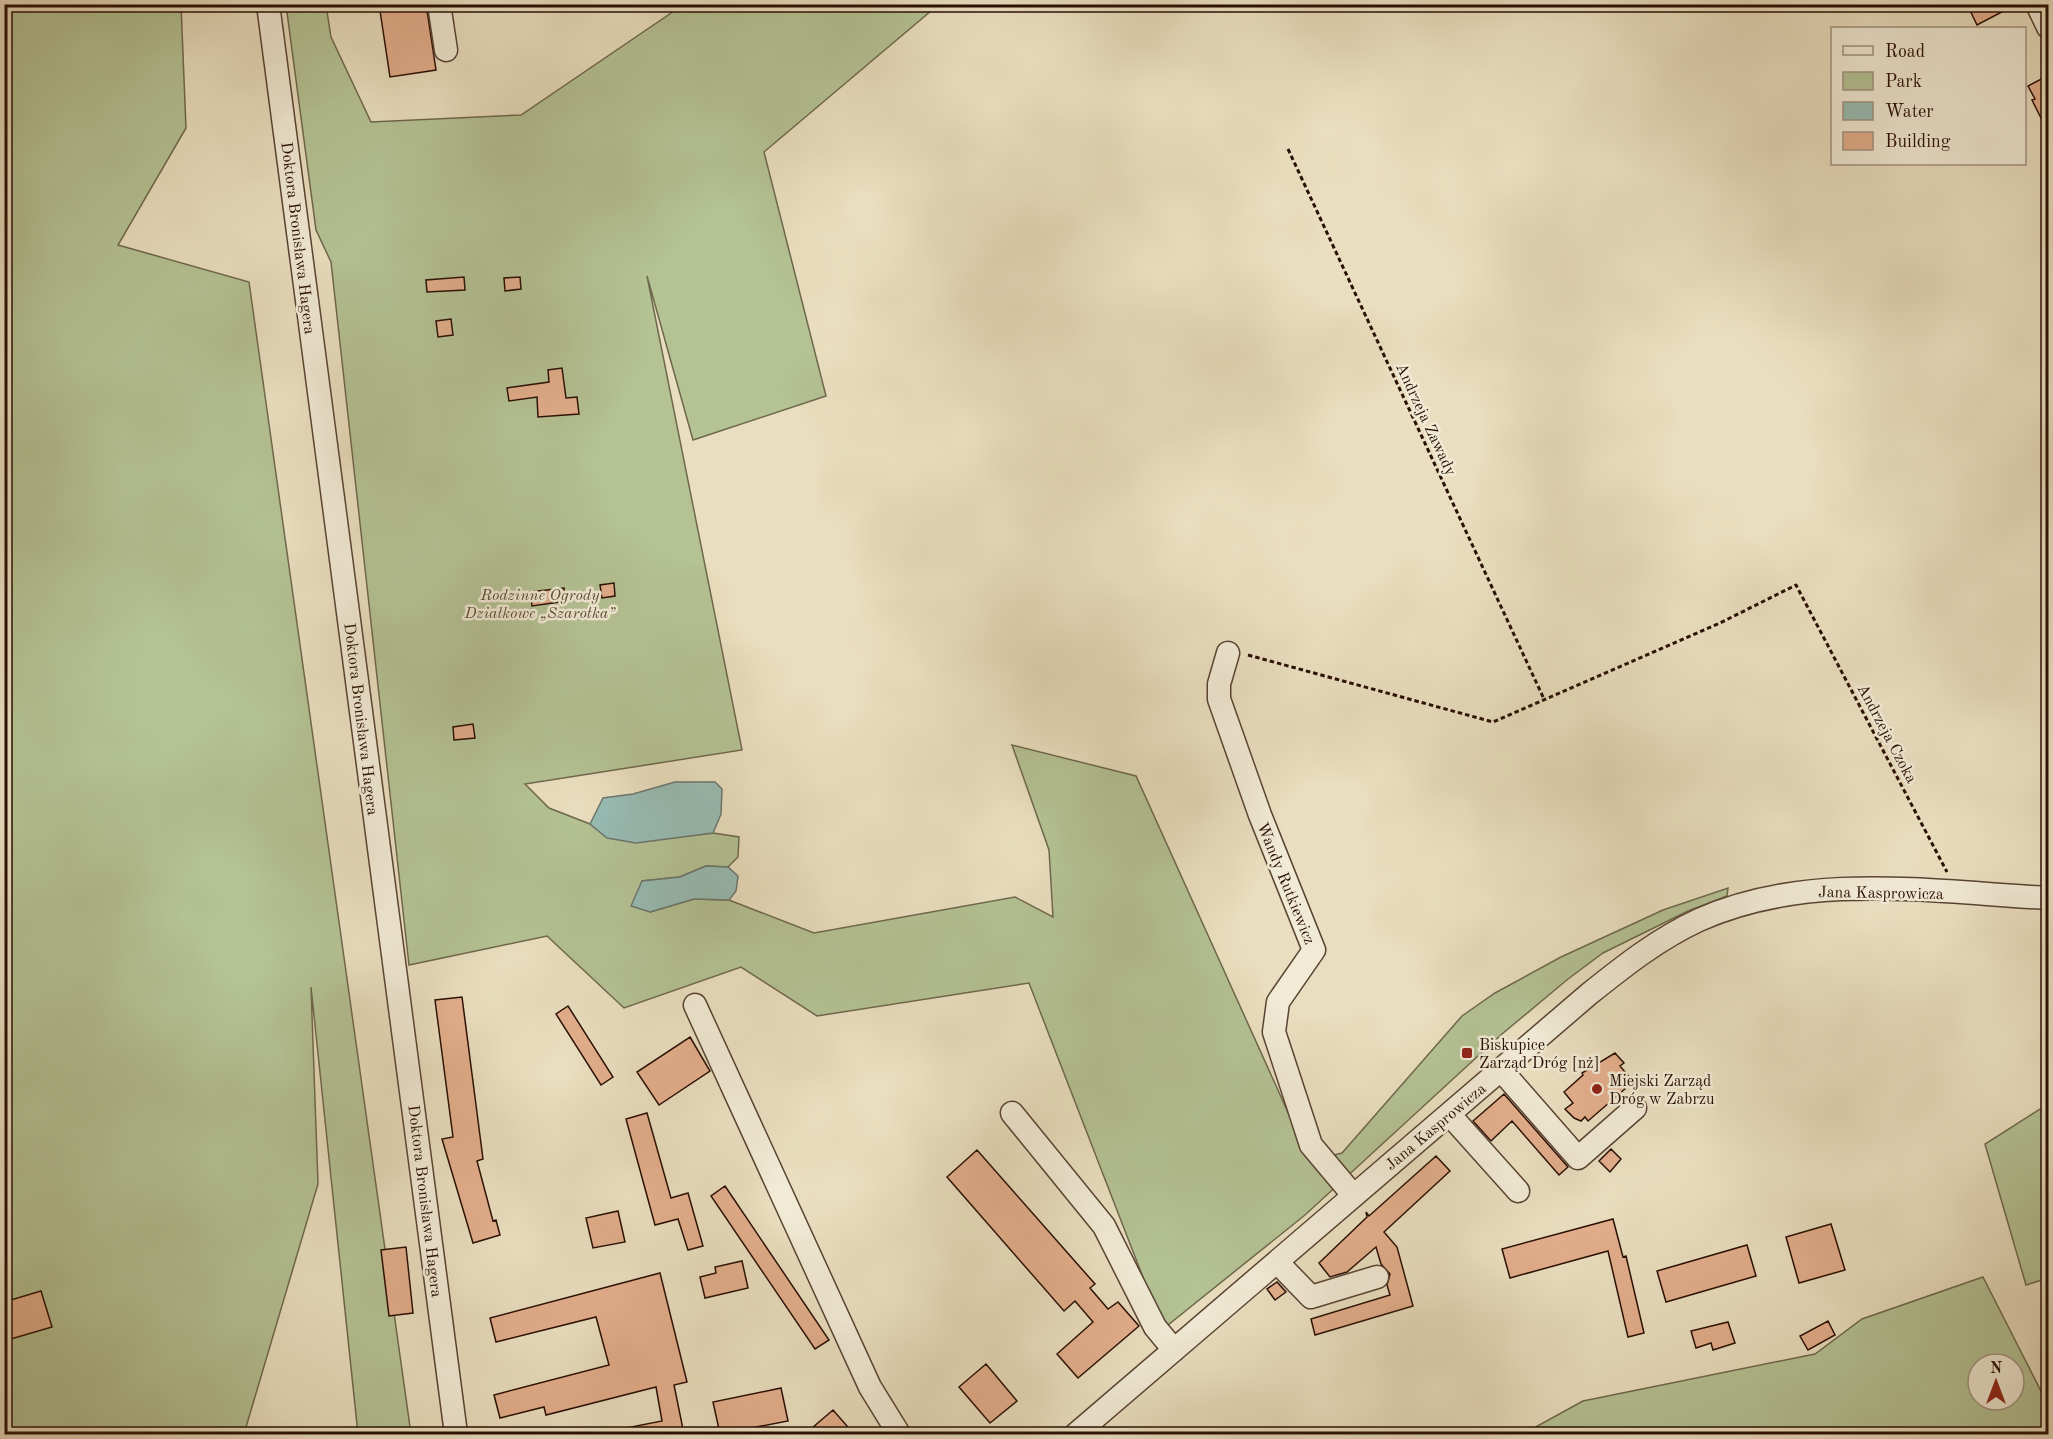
<svg xmlns="http://www.w3.org/2000/svg" width="2053" height="1439" font-family="'Old Standard TT',serif">
  <rect width="100%" height="100%" fill="#e9debf"/>
  <filter id="stains"><feTurbulence type="fractalNoise" baseFrequency=".00333" numOctaves="4"/><feColorMatrix values="0 0 0 0 .2 0 0 0 0 .09 0 0 0 0 .02 0 0 0 .5 -.17"/></filter>
  <radialGradient id="worn" r=".72"><stop offset=".6" stop-color="#630" stop-opacity="0"/><stop offset="1" stop-color="#630" stop-opacity=".3"/></radialGradient>
  <path fill="#b4c294" stroke="#6e684c" stroke-width="1.5" fill-rule="evenodd" d="M 5,5 L 181,5 L 186,128 L 118,245 L 249,282 L 411,1434 L 358,1434 L 311,987 L 318,1184 L 244,1434 L 5,1434 Z
    M 286,5 L 326,5 L 331,37 L 371,122 L 521,115 L 683,5 L 938,5 L 764,152 L 826,396 L 693,440 L 647,276 L 742,750 L 525,784 L 549,808 L 590,824 L 608,838 L 661,839 L 713,833 L 739,837 L 738,857 L 728,867 L 706,866 L 680,877 L 642,881 L 650,912 L 694,899 L 729,900 L 814,933 L 1015,897 L 1053,917 L 1049,850 L 1012,745 L 1136,776 L 1310,1161 L 1342,1153 L 1462,1016 L 1495,993 L 1561,957 L 1663,910 L 1728,888 L 1727,896 L 1688,911 L 1603,953 L 1568,979 L 1502,1034 L 1305,1215 L 1163,1329 L 1029,983 L 817,1016 L 741,967 L 624,1008 L 547,936 L 409,965 L 331,262 L 316,230 Z
    M 2048,1104 L 2048,1278 L 2026,1285 L 1985,1144 Z
    M 1983,1277 L 2048,1405 L 2048,1434 L 1523,1434 L 1583,1401 L 1815,1354 L 1862,1319 ZM 1978,1364 L 2014,1364 L 2014,1400 L 1978,1400 Z"/>
  <path fill="#97bcb4" stroke="#6b776e" stroke-width="1.5" d="M 675,782 L 715,782 L 722,789 L 721,814 L 713,833 L 636,843 L 607,838 L 590,824 L 603,798 L 633,794 Z
    M 706,866 L 728,867 L 738,876 L 736,891 L 729,900 L 694,899 L 650,912 L 631,906 L 642,881 L 680,877 Z"/>
  <path fill="#e3ae8c" stroke="#290f04" stroke-width="1.5" d="M 379,4 L 426,4 L 436,70 L 390,77 Z
    M 1967,4 L 2017,4 L 1977,25 Z
    M 2049,75 L 2049,134 L 2032,100 L 2035,99 L 2028,86 Z
    M 464,277 L 465,290 L 427,292 L 426,280 Z
    M 520,277 L 521,289 L 505,291 L 504,278 Z
    M 451,319 L 453,335 L 438,337 L 436,321 Z
    M 562,368 L 566,398 L 577,397 L 579,414 L 538,417 L 537,397 L 509,401 L 507,388 L 549,382 L 548,370 Z
    M 614,583 L 615,596 L 602,598 L 600,585 Z
    M 564,588 L 566,601 L 532,606 L 530,592 Z
    M 473,724 L 475,738 L 454,740 L 453,727 Z
    M 462,997 L 483,1159 L 477,1161 L 493,1221 L 496,1220 L 500,1235 L 473,1243 L 442,1139 L 453,1137 L 435,1000 Z
    M 568,1006 L 613,1077 L 601,1085 L 556,1014 Z
    M 690,1037 L 710,1071 L 659,1105 L 637,1072 Z
    M 1615,1053 L 1624,1063 L 1620,1066 L 1630,1078 L 1622,1085 L 1625,1089 L 1588,1121 L 1585,1117 L 1581,1121 L 1574,1118 L 1565,1109 L 1573,1103 L 1564,1092 L 1583,1075 L 1582,1073 Z
    M 1504,1094 L 1568,1167 L 1559,1175 L 1512,1121 L 1491,1141 L 1473,1121 Z
    M 647,1113 L 671,1198 L 688,1193 L 703,1246 L 688,1250 L 678,1219 L 655,1225 L 626,1119 Z
    M 1611,1149 L 1621,1159 L 1610,1172 L 1599,1161 Z
    M 977,1150 L 1095,1284 L 1090,1288 L 1108,1309 L 1118,1302 L 1139,1326 L 1078,1378 L 1057,1354 L 1093,1322 L 1075,1301 L 1064,1311 L 947,1177 Z
    M 1436,1156 L 1450,1171 L 1384,1232 L 1397,1247 L 1413,1306 L 1315,1335 L 1311,1319 L 1390,1295 L 1387,1285 L 1390,1274 L 1381,1264 L 1376,1247 L 1347,1272 L 1330,1277 L 1319,1263 L 1367,1217 L 1366,1212 L 1369,1216 Z
    M 725,1186 L 829,1340 L 815,1349 L 711,1196 Z
    M 618,1211 L 625,1242 L 593,1248 L 586,1218 Z
    M 1613,1219 L 1623,1257 L 1626,1256 L 1644,1333 L 1628,1337 L 1608,1251 L 1510,1278 L 1502,1249 Z
    M 1831,1224 L 1845,1270 L 1799,1283 L 1786,1237 Z
    M 1747,1245 L 1756,1276 L 1666,1302 L 1657,1271 Z
    M 406,1247 L 413,1313 L 389,1316 L 381,1250 Z
    M 742,1261 L 748,1288 L 705,1298 L 700,1277 L 716,1273 L 715,1267 Z
    M 660,1273 L 687,1382 L 674,1385 L 684,1434 L 627,1434 L 626,1428 L 662,1421 L 656,1387 L 546,1415 L 544,1407 L 500,1418 L 494,1395 L 609,1365 L 596,1317 L 496,1342 L 490,1318 Z
    M 1277,1282 L 1286,1292 L 1275,1300 L 1267,1289 Z
    M 41,1291 L 52,1327 L 4,1341 L 4,1302 Z
    M 1828,1321 L 1835,1335 L 1808,1350 L 1800,1336 Z
    M 1728,1322 L 1735,1343 L 1713,1350 L 1711,1343 L 1696,1348 L 1691,1331 Z
    M 986,1364 L 1017,1401 L 990,1423 L 959,1387 Z
    M 781,1388 L 788,1421 L 720,1434 L 713,1402 Z
    M 833,1410 L 854,1434 L 805,1434 Z"/>
  <g fill="none" stroke-linecap="round" stroke-linejoin="round">
    <defs>
      <path id="minor" d="M 268,4 L 456,1434
        M 439,4 L 446,50
        M 2037,4 L 2048,27
        M 1228,653 L 1219,684 L 1219,699 L 1260,815 L 1314,950 L 1278,1002 L 1274,1032 L 1311,1145 L 1353,1195
        M 695,1005 L 870,1387 L 899,1434
        M 1501,1070 L 1578,1158 L 1635,1108
        M 1012,1113 L 1104,1226 L 1155,1327 L 1174,1350
        M 1449,1114 L 1518,1191
        M 1277,1262 L 1311,1297 L 1377,1277
        M 1076,1434 L 1589,994 C 1624,966 1658,939 1699,920 C 1808,871 1932,892 2048,898"/>
    </defs>
    <use href="#minor" stroke="#594333" stroke-width="25"/>
    <path stroke="#290f04" stroke-width="3" stroke-dasharray="4.5 3" stroke-linecap="butt" d="M 1288,149 L 1544,699
      M 1248,655 L 1493,722 L 1720,623 L 1796,585 L 1947,872"/>
    <use href="#minor" stroke="#f1ead5" stroke-width="22"/>
  </g>
  <g fill="#8f2418" stroke="#f1ead5" stroke-width="2">
    <rect x="1461" y="1047" width="12" height="12" rx="3"/>
    <circle cx="1597" cy="1089" r="6"/>
  </g>
  <g text-anchor="middle" stroke-width="5" stroke-linejoin="round" paint-order="stroke">
    <g font-size="16" fill="#290f04" stroke="#f1ead5">
      <text transform="translate(299 238) rotate(83)" y="6">Doktora Bronisława Hagera</text>
      <text transform="translate(1427 419) rotate(65)" y="6">Andrzeja Zawady</text>
      <text transform="translate(362 719) rotate(83)" y="6">Doktora Bronisława Hagera</text>
      <text transform="translate(1888 733) rotate(62)" y="6">Andrzeja Czoka</text>
      <text transform="translate(1287 883) rotate(68)" y="6">Wandy Rutkiewicz</text>
      <text transform="translate(1881 892) rotate(1)" y="6">Jana Kasprowicza</text>
      <text transform="translate(1435 1126) rotate(-40)" y="6">Jana Kasprowicza</text>
      <text transform="translate(426 1201) rotate(83)" y="6">Doktora Bronisława Hagera</text>
    </g>
    <g font-size="16" font-style="italic" fill="#5a4e36" stroke="#f1ead5">
      <text x="540" y="600">Rodzinne Ogrody<tspan x="540" dy="18">Działkowe „Szarotka”</tspan></text>
    </g>
    <g font-size="16" fill="#290f04" stroke="#f1ead5" text-anchor="start">
      <text x="1479" y="1050">Biskupice<tspan x="1479" dy="18">Zarząd Dróg [nż]</tspan></text>
      <text x="1609" y="1086">Miejski Zarząd<tspan x="1609" dy="18">Dróg w Zabrzu</tspan></text>
    </g>
  </g>
  <rect width="2053" height="1439" fill="none" stroke="#e9debf" stroke-width="24"/>
  <rect x="6" y="6" width="2041" height="1427" fill="none" stroke="#290f04" stroke-width="3"/>
  <rect x="12" y="12" width="2029" height="1415" fill="none" stroke="#290f04" stroke-width="1.5"/>
  <rect x="1831" y="27" width="195" height="138" fill="#f1ead5" stroke="#a19281" stroke-width="1.5"/>
  <rect x="1843" y="46" width="30" height="9" fill="#f1ead5" stroke="#a19281" stroke-width="1.5"/>
  <text x="1885" y="57" font-size="18" fill="#290f04">Road</text>
  <rect x="1843" y="72" width="30" height="18" fill="#b4c294" stroke="#a19281" stroke-width="1.5"/>
  <text x="1885" y="87" font-size="18" fill="#290f04">Park</text>
  <rect x="1843" y="102" width="30" height="18" fill="#97bcb4" stroke="#a19281" stroke-width="1.5"/>
  <text x="1885" y="117" font-size="18" fill="#290f04">Water</text>
  <rect x="1843" y="132" width="30" height="18" fill="#e3ae8c" stroke="#a19281" stroke-width="1.5"/>
  <text x="1885" y="147" font-size="18" fill="#290f04">Building</text>
  <g transform="translate(1996 1382)"><circle r="28" fill="#f1ead5" stroke="#a19281" stroke-width="1.5"/>
  <path d="M0-4.5L10 22L0 15L-10 22Z" fill="#8f2418"/>
  <text y="-9" font-size="16" font-weight="bold" text-anchor="middle" fill="#290f04">N</text>
  </g>
  <rect width="100%" height="100%" filter="url(#stains)"/>
  <rect width="100%" height="100%" fill="url(#worn)"/>
</svg>
